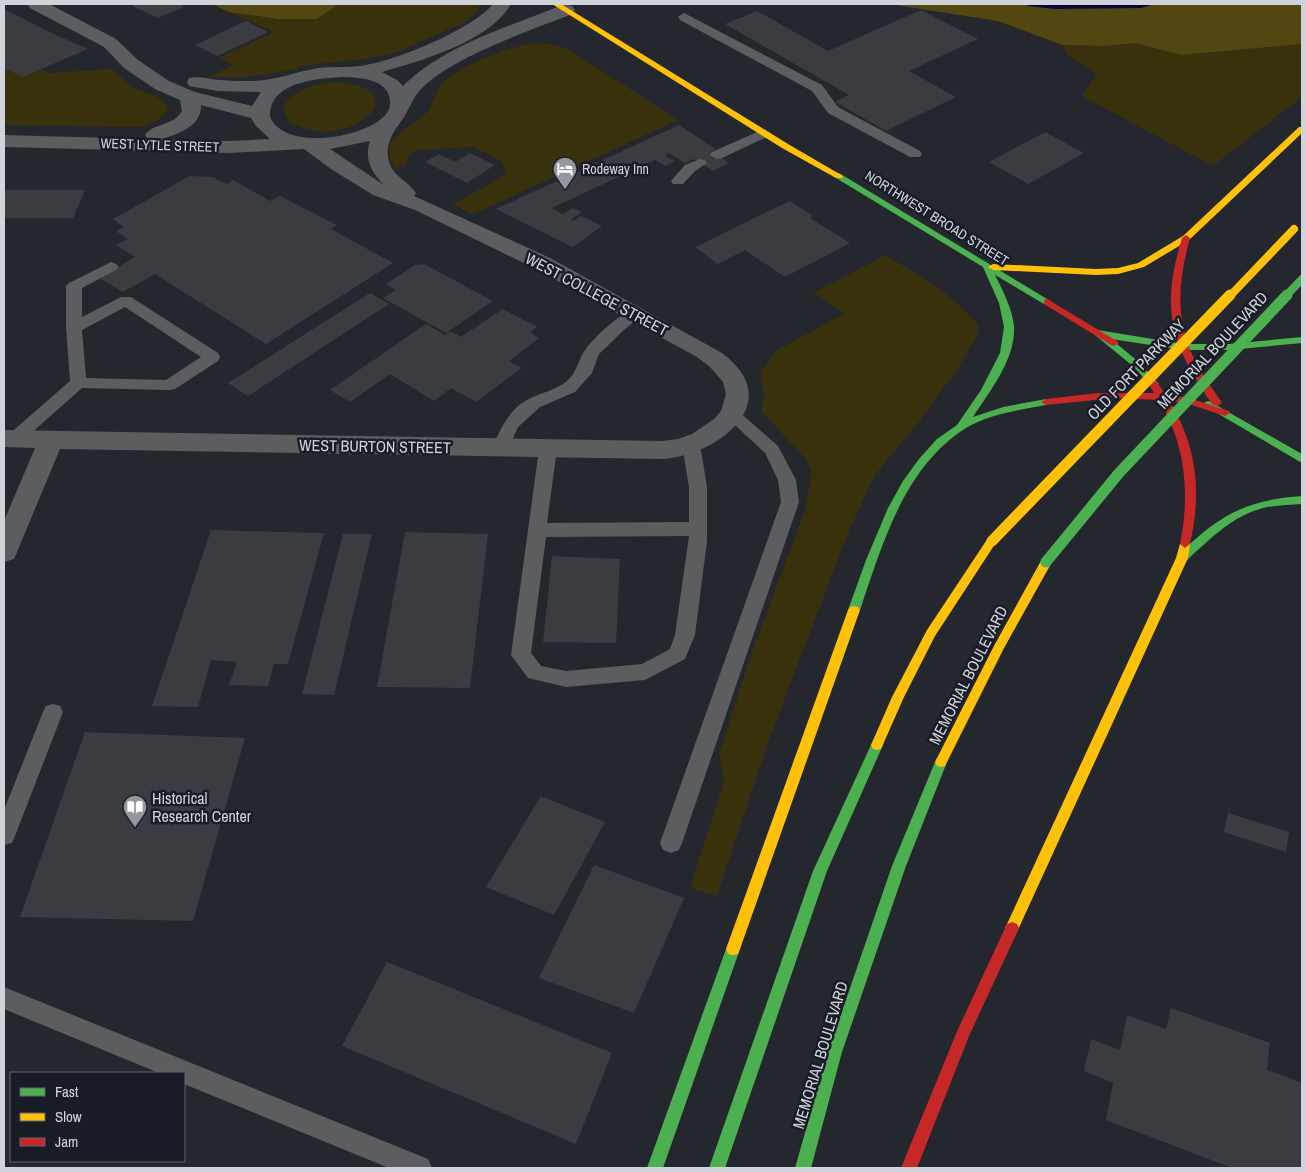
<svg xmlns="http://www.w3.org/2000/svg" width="1306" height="1172" font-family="'Archivo Narrow',sans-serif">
  <rect width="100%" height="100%" fill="#24272e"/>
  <path fill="#38310c" d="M 339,4 L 480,4 L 478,11 L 467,21 L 395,53 L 364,59 L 308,65 L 292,70 L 247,77 L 209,77 L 233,65 L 219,58 L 274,32 L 229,12 L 278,19 L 317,19 Z
    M 534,43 L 551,44 L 568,49 L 678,120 L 474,214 L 452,205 L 507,174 L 500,160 L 473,147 L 418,150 L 408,155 L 406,164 L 395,169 C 393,164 389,156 389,150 C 389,138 416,122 426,113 C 433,105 434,95 440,86 C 453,67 512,46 534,43 Z
    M 1135,43 L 1181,55 L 1302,44 L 1302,97 L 1213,166 L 1082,96 L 1097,74 L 1069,56 L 1062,45 L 1105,46 Z
    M 4,52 L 8,52 L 48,73 L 112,69 L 132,87 L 162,99 L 169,108 C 161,120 154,124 140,127 L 4,125 Z
    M 331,82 C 418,84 361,144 306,129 C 278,122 276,102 302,90 C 311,85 321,84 331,82 Z
    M 886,255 C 917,275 955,295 978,325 L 978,335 L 956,371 L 918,423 L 875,475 L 848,533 L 770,737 L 717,896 L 690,888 L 724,781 L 719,753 L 752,652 L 805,511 L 812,471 L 804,457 L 762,412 L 764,393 L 760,372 L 776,351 L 845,313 L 813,293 Z"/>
  <path fill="#524711" d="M 212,4 L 339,4 L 317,19 L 278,19 L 229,12 Z
    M 879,4 L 1302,4 L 1302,44 L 1181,55 L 1135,43 L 1105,46 L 1062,45 L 998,21 L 896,5 Z"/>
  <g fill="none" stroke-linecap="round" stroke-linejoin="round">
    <path fill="#08073a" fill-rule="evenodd" d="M 1025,4 L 1154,4 L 1141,8 L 1054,9 L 1028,6 Z"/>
  </g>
  <path fill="#3b3c42" d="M 137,4 L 187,4 L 182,6 L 184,7 L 158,18 L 132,6 Z
    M 4,9 L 47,31 L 88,49 L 23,77 L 4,68 Z
    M 921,10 L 978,39 L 909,71 L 956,97 L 886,131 L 835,102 L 849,95 L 725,24 L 757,11 L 828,51 Z
    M 246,21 L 268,32 L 217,56 L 195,45 Z
    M 679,125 L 716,149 L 711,151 L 729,163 L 713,171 L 694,159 L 685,163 L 669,153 L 665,156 L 675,161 L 665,166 L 655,160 L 552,208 L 562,214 L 573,208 L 582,212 L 571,219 L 574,221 L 581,216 L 602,226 L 573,247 L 496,209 Z
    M 1045,132 L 1084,153 L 1028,184 L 989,162 Z
    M 470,153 L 495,165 L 467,183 L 425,162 L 439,154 L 455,162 Z
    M 190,176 L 212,177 L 227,184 L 233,180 L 270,201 L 280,196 L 337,225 L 331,229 L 393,263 L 266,344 L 155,274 L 123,292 L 99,278 L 135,257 L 116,245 L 128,239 L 116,231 L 124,227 L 113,219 Z
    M 4,190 L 85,190 L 73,218 L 4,218 Z
    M 790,201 L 813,216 L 810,218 L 850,243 L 785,277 L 745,250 L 718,264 L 695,247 Z
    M 424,264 L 493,301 L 446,333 L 383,298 L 396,290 L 386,284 L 415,265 Z
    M 370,293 L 389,304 L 248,396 L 228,383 Z
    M 503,309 L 537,327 L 530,332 L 539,338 L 509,361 L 522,368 L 476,402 L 451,388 L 434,401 L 390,374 L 350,402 L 330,390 L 426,324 L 445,335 L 450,331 L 461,337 Z
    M 211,530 L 324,533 L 288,664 L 274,664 L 268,686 L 229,685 L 237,662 L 211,660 L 198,707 L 152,706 Z
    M 405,532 L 488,534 L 470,688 L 377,687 Z
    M 343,534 L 372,534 L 334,695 L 302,694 Z
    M 552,556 L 620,559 L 616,643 L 543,642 Z
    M 85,732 L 245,738 L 193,921 L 20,917 Z
    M 541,796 L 605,822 L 554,915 L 486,887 Z
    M 1228,813 L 1289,832 L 1286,852 L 1224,832 Z
    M 594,865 L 684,898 L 634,1013 L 539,978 Z
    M 387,962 L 612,1053 L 576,1144 L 342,1046 Z
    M 1171,1008 L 1270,1043 L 1267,1070 L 1302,1083 L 1302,1168 L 1232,1168 L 1106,1120 L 1113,1083 L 1084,1071 L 1091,1039 L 1120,1050 L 1127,1015 L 1166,1029 Z"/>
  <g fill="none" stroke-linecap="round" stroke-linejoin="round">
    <path fill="#5c5d5e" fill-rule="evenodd" d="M 684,13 L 822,85 L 838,107 L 920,151 L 922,154 L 920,157 L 910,157 L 828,113 L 812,91 L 680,20 L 678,17 Z
      M 764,129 L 771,133 L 769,136 L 722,158 L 717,159 L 710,155 L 712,152 Z
      M 700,159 L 705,160 L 707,163 L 695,171 L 683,184 L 673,184 L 671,181 L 685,165 Z
      M 111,262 L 116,264 L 119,267 L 116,270 L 82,288 L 82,317 L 121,297 L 131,297 L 218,353 L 220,357 L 218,361 L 175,389 L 169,390 L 82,388 L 19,444 L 13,446 L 7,444 L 4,440 L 7,436 L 70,381 L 66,328 L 66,286 L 69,283 ZM 125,307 L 201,357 L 166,380 L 86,378 L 82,330 Z
      M 635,309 L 641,311 L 643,314 L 624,330 L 599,354 L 592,373 L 575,392 L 540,407 L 518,427 L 507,452 L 501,454 L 495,452 L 492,448 C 501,428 510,407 531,398 C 541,393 554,390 563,384 C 577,375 577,362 585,350 C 594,337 620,313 635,309 Z
      M 731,408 L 737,410 L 778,446 L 796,480 L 799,502 L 682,843 L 679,850 L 671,853 L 663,850 L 660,843 L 781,502 L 778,480 L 765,453 L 723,414 L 725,410 Z
      M 691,438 L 697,440 L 700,444 L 707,487 L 707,541 L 695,635 L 685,659 L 645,680 L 566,687 L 528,678 L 511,655 L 539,449 L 542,445 L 548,443 L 554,445 L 557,449 L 547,523 L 689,522 L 689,487 L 682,444 L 685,440 ZM 689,536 L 675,635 L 670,649 L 642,664 L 566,671 L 541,666 L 531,653 L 546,537 Z
      M 53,704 L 60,706 L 63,712 L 15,836 L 12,843 L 4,845 L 4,810 L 43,712 L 46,706 Z
      M 4,987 L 428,1159 L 432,1168 L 389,1168 L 184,1084 L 184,1073 L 159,1073 L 4,1009 Z"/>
    <path fill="#5c5d5e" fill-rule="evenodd" d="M 27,4 L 49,4 L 116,39 L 138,60 L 169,81 L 195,92 L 252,106 L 261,92 L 218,91 L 189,86 L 187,82 L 189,78 C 199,76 209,79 219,80 C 231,81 242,81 254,81 C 277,80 295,72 318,68 C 332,66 346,68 359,66 C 392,63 473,29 493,4 L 511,4 C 489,42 422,60 382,72 L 397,80 L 403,86 C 445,45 506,28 560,6 L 566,5 L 572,6 L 575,10 L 572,14 C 532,30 442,60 417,94 C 411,102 408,112 402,120 C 393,132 384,146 389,162 C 393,176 409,182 416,193 L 414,196 L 550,258 L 722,353 C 788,402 718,455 662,459 L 60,449 L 17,552 L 14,559 L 4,562 L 4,521 L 35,448 L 4,447 L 4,430 L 662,441 L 678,439 L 692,434 L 714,419 L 721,411 L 726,394 L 723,382 L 710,367 L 697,357 L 534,268 L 415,210 L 373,195 L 331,169 L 304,149 L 229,153 L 4,147 L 4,135 L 148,139 L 145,135 C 153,123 174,126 182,111 L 180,100 L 155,89 L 124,68 L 104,47 L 30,8 ZM 340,77 C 356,77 389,78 390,101 C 391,109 386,115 380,120 C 357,138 288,150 271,119 C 269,114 270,109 272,104 C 282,81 318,79 340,77 ZM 201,105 L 251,118 L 256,126 L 270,139 L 229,141 L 162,139 C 178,134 202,126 201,105 ZM 370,141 C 364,159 371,172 384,185 L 330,149 Z"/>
    <path fill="#4caf50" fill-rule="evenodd" d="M 839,173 L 1052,302 L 1050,304 L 1044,304 L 995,275 C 1003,291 1012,308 1014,326 C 1016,359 990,391 973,417 L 1003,407 L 1046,399 L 1051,402 L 1046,405 C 1019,410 989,414 966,428 C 904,467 882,545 860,610 L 858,613 L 850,613 L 848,610 L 866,560 L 888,508 L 903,481 L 919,459 L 937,439 L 957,425 L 981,390 L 1000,353 L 1004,327 L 999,303 L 983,267 L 836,178 L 835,176 Z
      M 1098,330 L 1183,344 L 1229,344 L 1302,337 L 1302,343 L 1229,350 L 1183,350 L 1111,339 L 1140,363 L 1157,382 L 1159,384 L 1154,387 L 1151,386 L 1134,367 L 1095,335 L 1093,333 Z
      M 1209,401 L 1302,454 L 1302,463 L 1205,406 L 1204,404 L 1205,402 Z
      M 1302,496 L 1302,504 C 1289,505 1276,505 1263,508 C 1232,516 1209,540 1186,561 L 1182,562 L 1176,558 C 1182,550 1191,543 1199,536 C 1232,508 1259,499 1302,496 Z
      M 877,740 L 881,741 L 883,745 L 827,871 L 725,1168 L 709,1168 L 813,871 L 871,745 L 873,741 Z
      M 941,757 L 945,758 L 947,762 L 906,866 L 842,1052 L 811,1168 L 795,1168 L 828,1052 L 892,866 L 935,762 L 937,758 Z
      M 733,943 L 738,944 L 740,949 L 663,1168 L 647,1168 L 726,949 L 728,944 Z"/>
    <path fill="#ffc107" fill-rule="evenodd" d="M 552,4 L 561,4 L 788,144 L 843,176 L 842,178 L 836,178 L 782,148 Z
      M 1299,127 L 1302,127 L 1302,133 L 1189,240 L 1144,267 L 1118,274 L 1096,275 L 993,270 L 988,267 L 993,264 L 1096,269 L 1118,268 L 1138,263 L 1183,236 Z
      M 992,537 L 997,541 L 935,636 L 904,697 L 881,749 L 877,750 L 873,749 L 871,745 L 892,697 L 927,630 L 988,538 Z
      M 1185,540 L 1190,544 L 1188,558 L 1017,932 L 1012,934 L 1007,932 L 1005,928 L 1007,924 L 1176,558 L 1180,544 Z
      M 1046,558 L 1052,562 L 1004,648 L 945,766 L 941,767 L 937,766 L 935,762 L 995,644 L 1042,559 Z
      M 854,606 L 858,607 L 860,610 L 740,949 L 738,954 L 733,955 L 728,954 L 726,949 L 848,610 L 850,607 Z"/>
    <path fill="#c62828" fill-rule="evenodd" d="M 1186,235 L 1190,238 C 1178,282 1174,323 1197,364 C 1204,378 1214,390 1222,403 L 1217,406 L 1213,405 C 1171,345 1160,310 1182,238 Z
      M 1047,299 L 1117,341 L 1119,343 L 1114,346 L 1111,345 L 1044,304 L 1044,300 Z
      M 1154,381 L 1157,382 L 1165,394 L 1189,398 L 1229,411 L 1230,413 L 1225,416 L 1189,404 L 1170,401 C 1197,448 1202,491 1190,544 L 1185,548 L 1180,544 C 1190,494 1186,445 1159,400 L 1115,398 L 1046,405 L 1041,402 L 1046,399 L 1098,393 L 1154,393 L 1149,384 Z
      M 1012,922 L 1017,924 L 1019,928 L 969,1036 L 917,1168 L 901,1168 L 958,1029 L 1007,924 Z"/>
    <path stroke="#4caf50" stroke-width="8" d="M 1285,297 L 1302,279"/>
    <path stroke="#4caf50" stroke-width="11" d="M 1046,562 L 1119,473 L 1287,295"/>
    <path stroke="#ffc107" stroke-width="8" d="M 1229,297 L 1294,229"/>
    <path stroke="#ffc107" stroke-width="11" d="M 992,541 L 1230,295"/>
  </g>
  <defs>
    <symbol id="hotel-pin" viewBox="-11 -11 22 30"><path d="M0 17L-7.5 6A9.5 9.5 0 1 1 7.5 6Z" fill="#94979e" stroke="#181c27"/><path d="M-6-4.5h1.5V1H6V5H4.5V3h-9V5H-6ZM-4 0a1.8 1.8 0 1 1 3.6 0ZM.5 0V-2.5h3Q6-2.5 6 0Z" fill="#fff"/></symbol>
    <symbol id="library-pin" viewBox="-11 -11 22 30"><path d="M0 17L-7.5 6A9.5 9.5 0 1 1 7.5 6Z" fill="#94979e" stroke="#181c27"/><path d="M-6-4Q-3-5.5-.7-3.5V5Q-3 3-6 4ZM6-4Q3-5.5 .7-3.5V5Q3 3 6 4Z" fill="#fff"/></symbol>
  </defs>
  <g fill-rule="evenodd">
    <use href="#hotel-pin" x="551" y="155" width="28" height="38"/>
    <use href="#library-pin" x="121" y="793" width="28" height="38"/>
  </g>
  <g text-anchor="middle" stroke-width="5" stroke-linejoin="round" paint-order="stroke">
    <g font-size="14" fill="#d0d3da" stroke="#181c27">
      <text transform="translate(160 145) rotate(2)" y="5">WEST LYTLE STREET</text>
      <text transform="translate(937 218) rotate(32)" y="5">NORTHWEST BROAD STREET</text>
    </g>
    <g font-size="14" fill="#d0d3da" stroke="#181c27" text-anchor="start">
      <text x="582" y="174">Rodeway Inn</text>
    </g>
    <g font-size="16" fill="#d0d3da" stroke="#181c27">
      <text transform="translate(597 294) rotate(28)" y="6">WEST COLLEGE STREET</text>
      <text transform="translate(1212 350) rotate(-47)" y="6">MEMORIAL BOULEVARD</text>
      <text transform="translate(1136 369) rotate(-46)" y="6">OLD FORT PARKWAY</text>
      <text transform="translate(375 446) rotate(1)" y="6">WEST BURTON STREET</text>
      <text transform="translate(968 675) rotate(-63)" y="6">MEMORIAL BOULEVARD</text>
      <text transform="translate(820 1055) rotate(-73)" y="6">MEMORIAL BOULEVARD</text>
    </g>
    <g font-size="16" fill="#d0d3da" stroke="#181c27" text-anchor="start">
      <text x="152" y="804">Historical<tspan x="152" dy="18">Research Center</tspan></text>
    </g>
  </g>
  <rect width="1306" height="1172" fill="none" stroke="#d0d3da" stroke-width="10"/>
  <rect x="10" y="1072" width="175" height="90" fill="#181c27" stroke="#62656f"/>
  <rect x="20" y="1088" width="25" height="8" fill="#4caf50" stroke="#62656f"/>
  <text x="55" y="1097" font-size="15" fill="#d0d3da">Fast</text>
  <rect x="20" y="1113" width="25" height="8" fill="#ffc107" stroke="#62656f"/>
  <text x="55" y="1122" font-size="15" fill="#d0d3da">Slow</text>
  <rect x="20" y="1138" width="25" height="8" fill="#c62828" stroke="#62656f"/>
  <text x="55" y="1147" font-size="15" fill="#d0d3da">Jam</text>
</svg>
